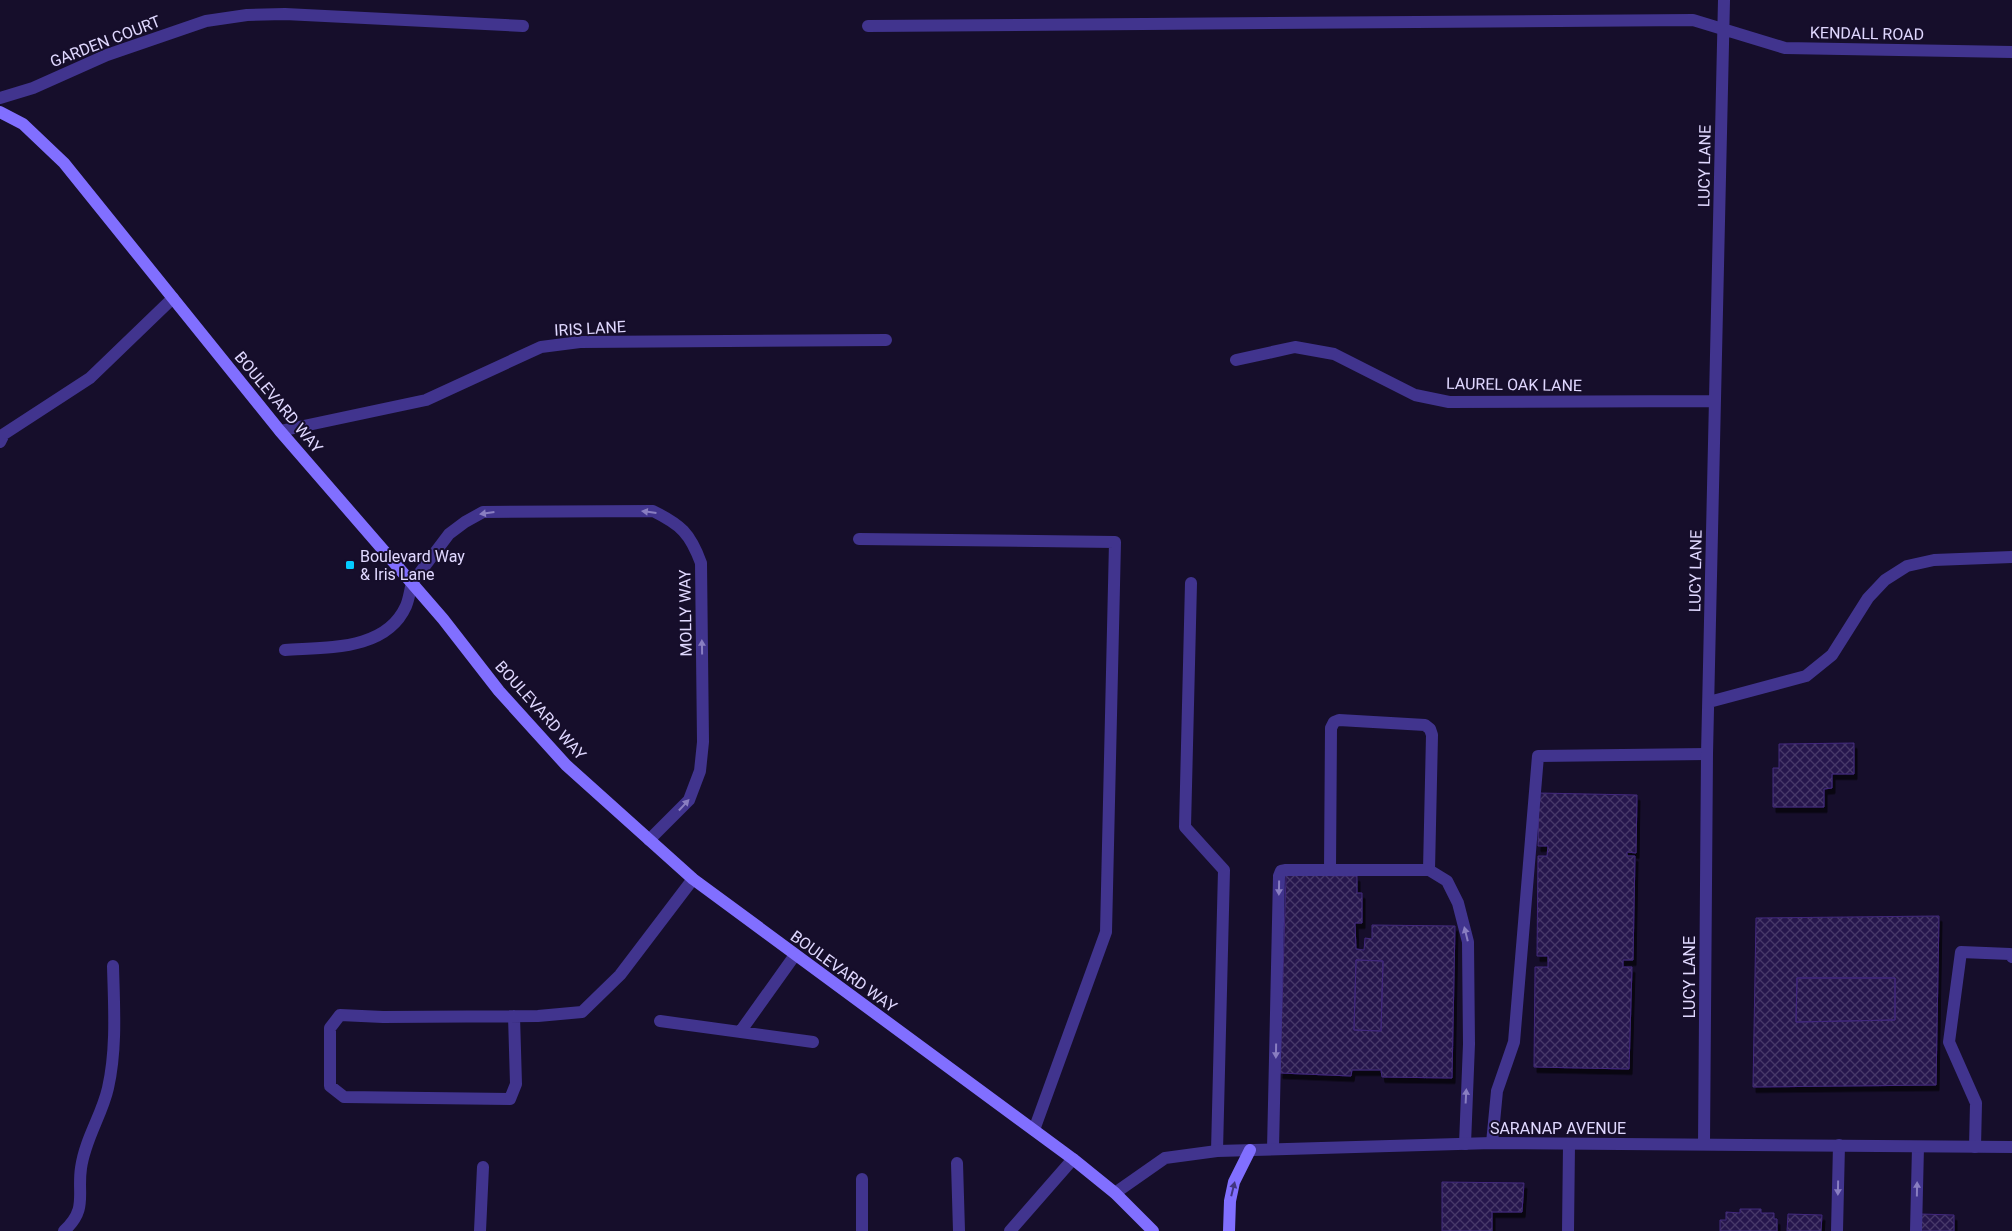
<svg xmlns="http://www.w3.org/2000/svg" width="2012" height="1231" font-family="Roboto,sans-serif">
  <defs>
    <pattern id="building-cross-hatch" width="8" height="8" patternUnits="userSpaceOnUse" patternTransform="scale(1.25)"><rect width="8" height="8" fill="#28184e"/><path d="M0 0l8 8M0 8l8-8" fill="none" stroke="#473969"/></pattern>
    <filter id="shadow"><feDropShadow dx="3" dy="5.5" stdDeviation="0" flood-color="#0009"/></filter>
  </defs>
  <rect width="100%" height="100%" fill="#160e2b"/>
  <path fill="url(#building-cross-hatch)" stroke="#41287c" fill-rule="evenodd" filter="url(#shadow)" d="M 1854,743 L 1854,774 L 1832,774 L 1832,788 L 1824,789 L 1824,807 L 1773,807 L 1773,768 L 1779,768 L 1779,744 Z
    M 1539,793 L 1637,795 L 1636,853 L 1627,852 L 1627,856 L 1635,856 L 1633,960 L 1623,960 L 1623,967 L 1632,967 L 1629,1069 L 1534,1067 L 1535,967 L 1548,967 L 1548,956 L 1537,956 L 1538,856 L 1547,856 L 1548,846 L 1538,846 Z
    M 1286,875 L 1357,876 L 1357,893 L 1362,893 L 1362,923 L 1355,923 L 1356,949 L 1364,950 L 1365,938 L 1372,939 L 1372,925 L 1455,926 L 1452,1078 L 1382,1077 L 1381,1070 L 1352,1070 L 1351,1076 L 1280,1073 ZM 1356,960 L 1383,961 L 1381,1031 L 1354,1030 Z
    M 1939,916 L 1936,1085 L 1753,1087 L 1756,918 ZM 1797,978 L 1895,978 L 1895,1020 L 1796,1022 Z
    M 1356,960 L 1383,961 L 1381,1031 L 1354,1030 Z
    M 1797,978 L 1895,978 L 1895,1020 L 1796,1022 Z
    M 1442,1182 L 1524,1183 L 1522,1212 L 1492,1212 L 1492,1231 L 1442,1231 Z
    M 1740,1209 L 1761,1209 L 1761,1213 L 1774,1213 L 1774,1219 L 1777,1219 L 1777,1231 L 1720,1231 L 1720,1220 L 1726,1220 L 1726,1212 L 1740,1213 Z
    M 1788,1214 L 1822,1215 L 1821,1231 L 1787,1231 Z
    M 1921,1214 L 1954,1215 L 1954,1231 L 1920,1231 Z"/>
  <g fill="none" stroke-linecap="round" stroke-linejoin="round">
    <path stroke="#41348e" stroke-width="12" d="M 0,442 L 4,434 L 90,378 L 173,298
      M 859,539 L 1115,542 L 1106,932 L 1034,1130
      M 1191,583 L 1185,827 L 1224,870 L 1217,1151
      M 285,650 C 327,647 386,651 406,606 C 409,599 410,590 412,583
      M 1429,870 L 1447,881 L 1458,903 L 1468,942 L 1469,1044 L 1465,1144
      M 514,1016 L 516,1084 L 510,1099 L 344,1097 L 330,1086 L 330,1028 L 340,1015 L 383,1017 L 538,1016 L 582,1012 L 620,975 L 693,879
      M 660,1021 L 813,1042
      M 740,1032 L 795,955
      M 1492,1143 L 1497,1091 L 1514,1042 L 1538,756 L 1707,754
      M 1975,1147 L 1976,1103 L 1949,1042 L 1961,952 L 2010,954 L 2012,957
      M 1273,1149 L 1279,876 L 1281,871 L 1286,870 L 1429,870 L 1432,735 L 1430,729 L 1425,725 L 1339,720 L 1334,722 L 1331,728 L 1330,870
      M 957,1163 L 959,1231
      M 862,1179 L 862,1231
      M 64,1231 C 88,1209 77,1195 81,1168 C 85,1139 102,1115 108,1088 C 117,1048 114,1006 113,966
      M 480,1231 L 483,1167
      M 1010,1231 L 1073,1159
      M 1568,1231 L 1569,1145
      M 1837,1231 L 1839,1145
      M 1916,1231 L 1918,1147"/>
    <path stroke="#41348e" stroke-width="12" d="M 868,26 L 1693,20 L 1785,48 L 2012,52
      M 0,98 L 33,88 L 107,55 L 206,21 L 247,15 L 285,14 L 523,26
      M 1236,360 L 1295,347 L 1334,354 L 1415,395 L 1449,402 L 1714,401
      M 280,431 L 426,400 L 541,347 L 580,342 L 886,340
      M 412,583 L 449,534 L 465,522 L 483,512 L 653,511 C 681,525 690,533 701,563 L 703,742 L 700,771 L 689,800 L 649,840
      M 1709,702 L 1806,676 L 1832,655 L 1868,598 L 1885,580 L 1907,566 L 1934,560 L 2012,557
      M 1704,1144 L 1707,754 L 1724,0
      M 1115,1193 L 1165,1158 L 1217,1151 L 1492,1143 L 2012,1147"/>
    <path stroke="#816fff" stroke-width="12" d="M 0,112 L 23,124 L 64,163 L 280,431 L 443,619 L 499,691 L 566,765 L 693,879 L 1073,1159 L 1115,1193 L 1153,1231
      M 1229,1231 L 1230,1201 L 1234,1182 L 1250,1150"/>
  </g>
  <defs><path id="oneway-solid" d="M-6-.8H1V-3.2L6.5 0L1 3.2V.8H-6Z" transform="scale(1.25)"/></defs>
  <g fill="#897ec1">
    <use href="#oneway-solid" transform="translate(649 512) rotate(-173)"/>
    <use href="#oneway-solid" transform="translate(487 513) rotate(172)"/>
    <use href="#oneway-solid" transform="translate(702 647) rotate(-91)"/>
    <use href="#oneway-solid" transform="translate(684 805) rotate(-47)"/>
    <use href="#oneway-solid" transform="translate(1279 888) rotate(91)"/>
    <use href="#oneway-solid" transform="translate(1466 934) rotate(-104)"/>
    <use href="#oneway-solid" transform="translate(1276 1051) rotate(91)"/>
    <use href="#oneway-solid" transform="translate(1466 1096) rotate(-87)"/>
    <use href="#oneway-solid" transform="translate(1838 1188) rotate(91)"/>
    <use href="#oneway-solid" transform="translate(1917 1189) rotate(-89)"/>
  </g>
  <use fill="#413580" href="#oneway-solid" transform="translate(1233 1189) rotate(-76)"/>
  <rect fill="#04ccff" stroke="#160e2b" stroke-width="2" x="345" y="560" width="10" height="10" rx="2.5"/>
  <g text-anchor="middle" stroke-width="4" stroke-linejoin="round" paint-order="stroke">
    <g font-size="16" fill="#e0d8ff" stroke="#160e2b">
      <text transform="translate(1867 33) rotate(1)" y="6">KENDALL ROAD</text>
      <text transform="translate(105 41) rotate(-21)" y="6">GARDEN COURT</text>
      <text transform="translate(1704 166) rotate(-89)" y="6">LUCY LANE</text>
      <text transform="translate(590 328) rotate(-3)" y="6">IRIS LANE</text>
      <text transform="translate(1514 384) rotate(1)" y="6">LAUREL OAK LANE</text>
      <text transform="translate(279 402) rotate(50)" y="6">BOULEVARD WAY</text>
      <text transform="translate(1695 571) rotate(-89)" y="6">LUCY LANE</text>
      <text transform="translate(685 613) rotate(-91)" y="6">MOLLY WAY</text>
      <text transform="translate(541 710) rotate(48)" y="6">BOULEVARD WAY</text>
      <text transform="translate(844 971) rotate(36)" y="6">BOULEVARD WAY</text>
      <text transform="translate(1689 977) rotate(-90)" y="6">LUCY LANE</text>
      <text x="1558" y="1134">SARANAP AVENUE</text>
    </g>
    <g font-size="16" fill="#e0d8ff" stroke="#160e2b" text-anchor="start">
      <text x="360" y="562">Boulevard Way<tspan x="360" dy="18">&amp; Iris Lane</tspan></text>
    </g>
  </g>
</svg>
